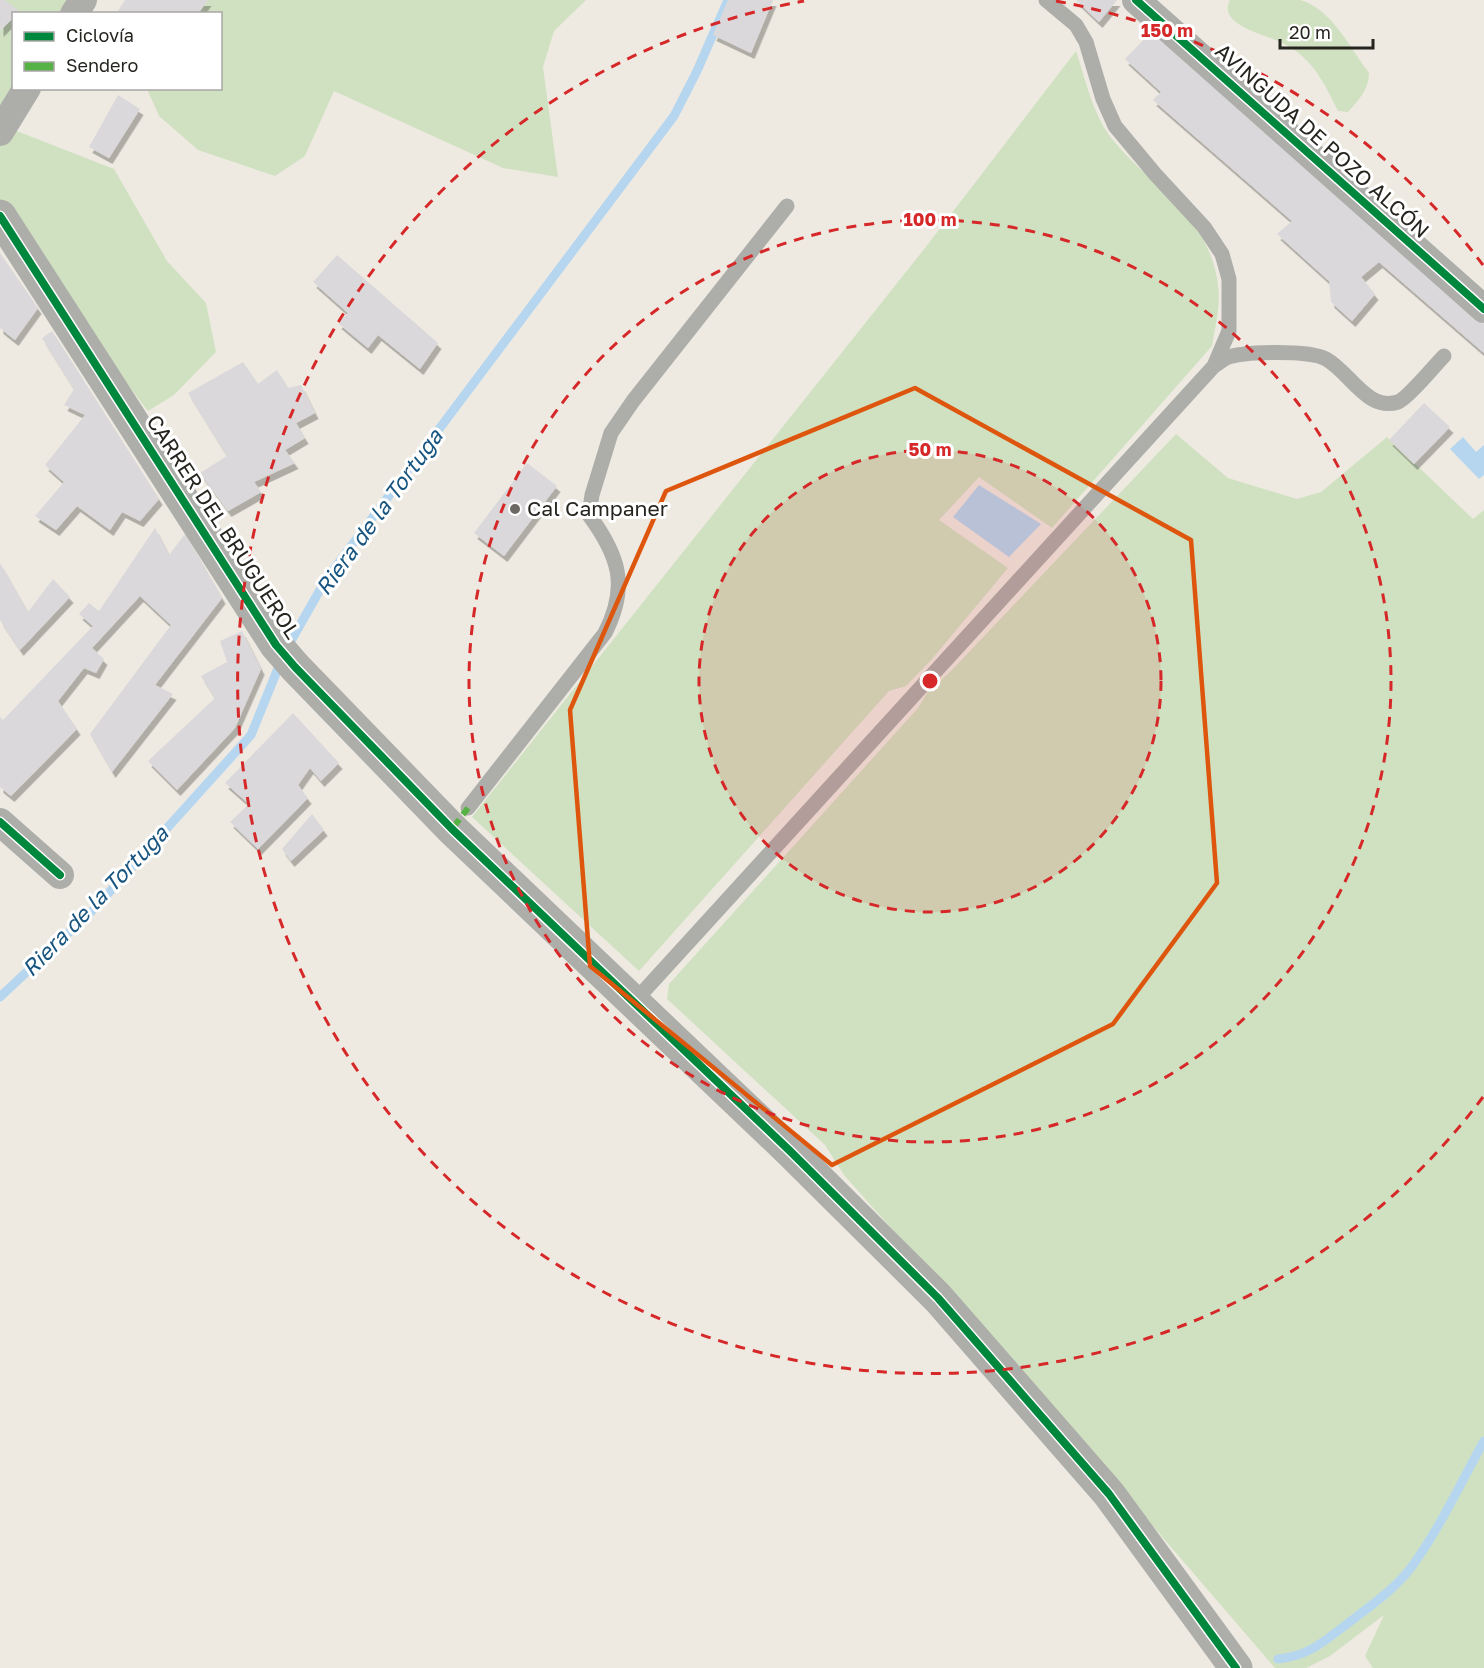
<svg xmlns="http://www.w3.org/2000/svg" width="1484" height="1668" font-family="'Golos Text',sans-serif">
  <defs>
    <filter id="shadow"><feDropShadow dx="3.5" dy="6" stdDeviation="0" flood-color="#0004"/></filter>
  </defs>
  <rect width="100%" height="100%" fill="#eeeae2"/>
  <path fill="#d0e1c1" d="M 0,0 L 72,0 L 63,13 L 14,14 L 13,87 L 0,107 Z
    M 208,0 L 586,0 L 554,31 L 543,67 L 558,177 L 503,168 L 334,91 L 305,156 L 275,176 L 198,150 L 159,116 L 147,89 L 220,88 L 220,14 L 198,13 Z
    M 1230,0 L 1300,0 C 1330,7 1351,49 1369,73 C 1369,89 1359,100 1348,112 L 1338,111 C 1328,91 1319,71 1302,56 C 1296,50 1285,44 1278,41 C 1263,34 1217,24 1230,0 Z
    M 1076,51 C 1086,81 1093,116 1113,140 C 1152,188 1211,218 1218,286 C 1221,306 1215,326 1212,346 L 1052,528 L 979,477 L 939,520 L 1008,568 L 932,659 L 906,686 L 889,691 L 639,971 L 472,817 L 925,248 Z
    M 4,126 L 114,169 L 167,261 L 206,303 L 216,352 L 174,395 L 148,411 L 12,235 L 0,216 L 0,132 Z
    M 1176,434 L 1228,478 L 1297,499 L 1321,492 L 1387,437 L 1473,519 L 1484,510 L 1484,1668 L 1373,1668 L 1365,1656 L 1384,1615 L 1330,1656 L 1306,1668 L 1275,1668 L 1090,1453 L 844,1175 L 825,1145 L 667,999 L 669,984 L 918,708 L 927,693 L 952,670 Z"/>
  <path fill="#b6d6f0" d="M 1463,437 L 1476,452 L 1484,445 L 1484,475 L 1479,479 L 1450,449 Z
    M 979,485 L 1041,524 L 1009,557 L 953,517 Z"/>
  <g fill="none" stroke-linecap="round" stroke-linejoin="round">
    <path stroke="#b6d6f0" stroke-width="9" d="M 287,648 L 325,581 L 674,116 L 697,71 L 728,0
      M 0,997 L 95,908 L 251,735 L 281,661
      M 1278,1659 C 1307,1656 1321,1644 1343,1627 C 1366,1609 1392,1592 1410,1569 C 1439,1530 1460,1484 1484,1441"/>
  </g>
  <path fill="#dad8da" filter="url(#shadow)" d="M 0,0 L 5,0 L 19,11 L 14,14 L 14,17 L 0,31 Z
    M 125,0 L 208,0 L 198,14 L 116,14 Z
    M 728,0 L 773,0 L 751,53 L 713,35 Z
    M 1076,0 L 1117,0 L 1099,22 Z
    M 1152,31 L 1484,324 L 1484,353 L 1379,262 L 1361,277 L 1375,294 L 1352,321 L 1331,302 L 1329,281 L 1277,234 L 1292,221 L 1153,100 L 1161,92 L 1125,59 Z
    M 118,95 L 140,109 L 109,158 L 89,147 Z
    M 0,253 L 38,308 L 15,340 L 0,328 Z
    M 337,255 L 438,343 L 420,369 L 378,335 L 368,348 L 338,323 L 348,313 L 313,282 Z
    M 52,331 L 159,499 L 140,521 L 122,512 L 110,530 L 77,506 L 56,530 L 35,516 L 64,482 L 45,465 L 85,415 L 64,405 L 74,389 L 42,338 Z
    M 243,362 L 258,384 L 277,370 L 288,388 L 301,385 L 315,413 L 296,423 L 305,438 L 285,450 L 295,463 L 254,482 L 261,492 L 228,511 L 200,473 L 227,456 L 188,393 Z
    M 1424,403 L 1450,427 L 1414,464 L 1389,440 Z
    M 527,463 L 557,486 L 504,556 L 474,533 Z
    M 155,528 L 169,555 L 185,534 L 222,598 L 155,685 L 173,694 L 112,772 L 90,734 L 171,625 L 140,596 L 92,648 L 104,659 L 96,673 L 84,668 L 58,701 L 77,729 L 11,796 L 0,787 L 0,717 L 3,720 L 93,626 L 79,614 L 89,603 L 99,611 Z
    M 0,563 L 28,612 L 53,579 L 70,597 L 20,650 L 0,620 Z
    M 242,631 L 261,669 L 235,728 L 177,790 L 148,761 L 215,698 L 201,676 L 227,662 L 220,641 Z
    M 293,713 L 339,763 L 321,781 L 310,768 L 298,785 L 308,798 L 258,849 L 230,822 L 249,804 L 225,783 Z
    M 312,814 L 324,830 L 291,861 L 282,849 Z"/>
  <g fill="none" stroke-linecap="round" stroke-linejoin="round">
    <path stroke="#adaeaa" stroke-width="15" d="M 1046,0 L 1076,25 L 1086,42 L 1103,99 L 1115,126 L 1155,174 L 1204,227 L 1222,254 L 1229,279 L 1229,331 L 1214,366
      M 468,808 L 605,633 C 629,586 619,556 589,515 L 592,495 L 611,433 L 633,401 L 787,206
      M 633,1003 L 1214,366 C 1218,364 1222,360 1226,358 C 1243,351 1310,350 1326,359 C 1350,372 1367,412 1398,402 C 1408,398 1435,365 1444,356"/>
    <path stroke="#adaeaa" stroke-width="28" d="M 1136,0 L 1484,309
      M 74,14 L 83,0
      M 0,132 L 27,88
      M 0,822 L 60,875"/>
    <path stroke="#adaeaa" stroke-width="33" d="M 0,216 L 276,645 L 295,667 L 452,829 L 790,1151 L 938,1298 L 1109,1494 L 1236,1668"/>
    <path stroke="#56b245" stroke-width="6" stroke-dasharray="12 6" stroke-linecap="butt" d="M 452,829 L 468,808"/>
    <defs>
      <path id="cycleway" d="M 1136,0 L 1484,309
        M 0,216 L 276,645 L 295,667 L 452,829 L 790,1151 L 938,1298 L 1109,1494 L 1236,1668
        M 0,822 L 60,875"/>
    </defs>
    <use href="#cycleway" stroke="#fff" stroke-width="11"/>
    <use href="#cycleway" stroke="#00873e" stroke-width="8"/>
  </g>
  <path fill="none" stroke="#de560d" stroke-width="4.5" stroke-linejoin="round" d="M 915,388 L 1191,540 L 1217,883 L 1113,1024 L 832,1165 L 590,966 L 570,710 L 666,491 Z"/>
  <circle cx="930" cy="681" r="231" fill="#d62828" fill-opacity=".12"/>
  <g fill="none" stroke="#d62828" stroke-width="3" stroke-dasharray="10 8">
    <circle cx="930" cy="681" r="231"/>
    <circle cx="930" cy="681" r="461"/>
    <path d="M1483 1097A692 692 0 1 1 804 1M1056 1A692 692 0 0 1 1483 265"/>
  </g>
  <circle fill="#6c6963" stroke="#fff" stroke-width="2" cx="515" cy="509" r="6"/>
  <g text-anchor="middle" stroke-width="6" stroke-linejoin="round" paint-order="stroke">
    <g font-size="21" fill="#26241e" stroke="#fff">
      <text transform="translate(1322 141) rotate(42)" y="7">AVINGUDA DE POZO ALCÓN</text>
      <text transform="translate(223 527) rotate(57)" y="7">CARRER DEL BRUGUEROL</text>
    </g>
    <g font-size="21" fill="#26241e" stroke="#fff" text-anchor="start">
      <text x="527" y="516">Cal Campaner</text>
    </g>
    <g font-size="22" font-style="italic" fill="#17547f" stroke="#fff">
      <text transform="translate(379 512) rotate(-54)" y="8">Riera de la Tortuga</text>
      <text transform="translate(95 901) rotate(-46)" y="8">Riera de la Tortuga</text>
    </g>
  </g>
  <circle cx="930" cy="681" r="9" fill="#d62828" stroke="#fff" stroke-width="3"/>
  <g font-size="18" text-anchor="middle" font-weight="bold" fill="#d62828" stroke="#fff" stroke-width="6" stroke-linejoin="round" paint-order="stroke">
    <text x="1167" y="37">150 m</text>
    <text x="930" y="226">100 m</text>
    <text x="930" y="456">50 m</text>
  </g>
  <rect x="12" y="12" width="210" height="78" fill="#ffffff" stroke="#a8a7a5" stroke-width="1.5"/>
  <rect x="24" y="32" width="30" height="9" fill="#00873e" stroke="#a8a7a5" stroke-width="1.5"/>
  <text x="66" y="42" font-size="18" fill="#26241e">Ciclovía</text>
  <rect x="24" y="62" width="30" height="9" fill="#56b245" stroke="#a8a7a5" stroke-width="1.5"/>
  <text x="66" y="72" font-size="18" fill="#26241e">Sendero</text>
  <path d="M1280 39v9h93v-9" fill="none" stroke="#26241e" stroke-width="3"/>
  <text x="1289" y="39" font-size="18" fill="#26241e" stroke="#ffffff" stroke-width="4.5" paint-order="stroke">20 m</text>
</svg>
